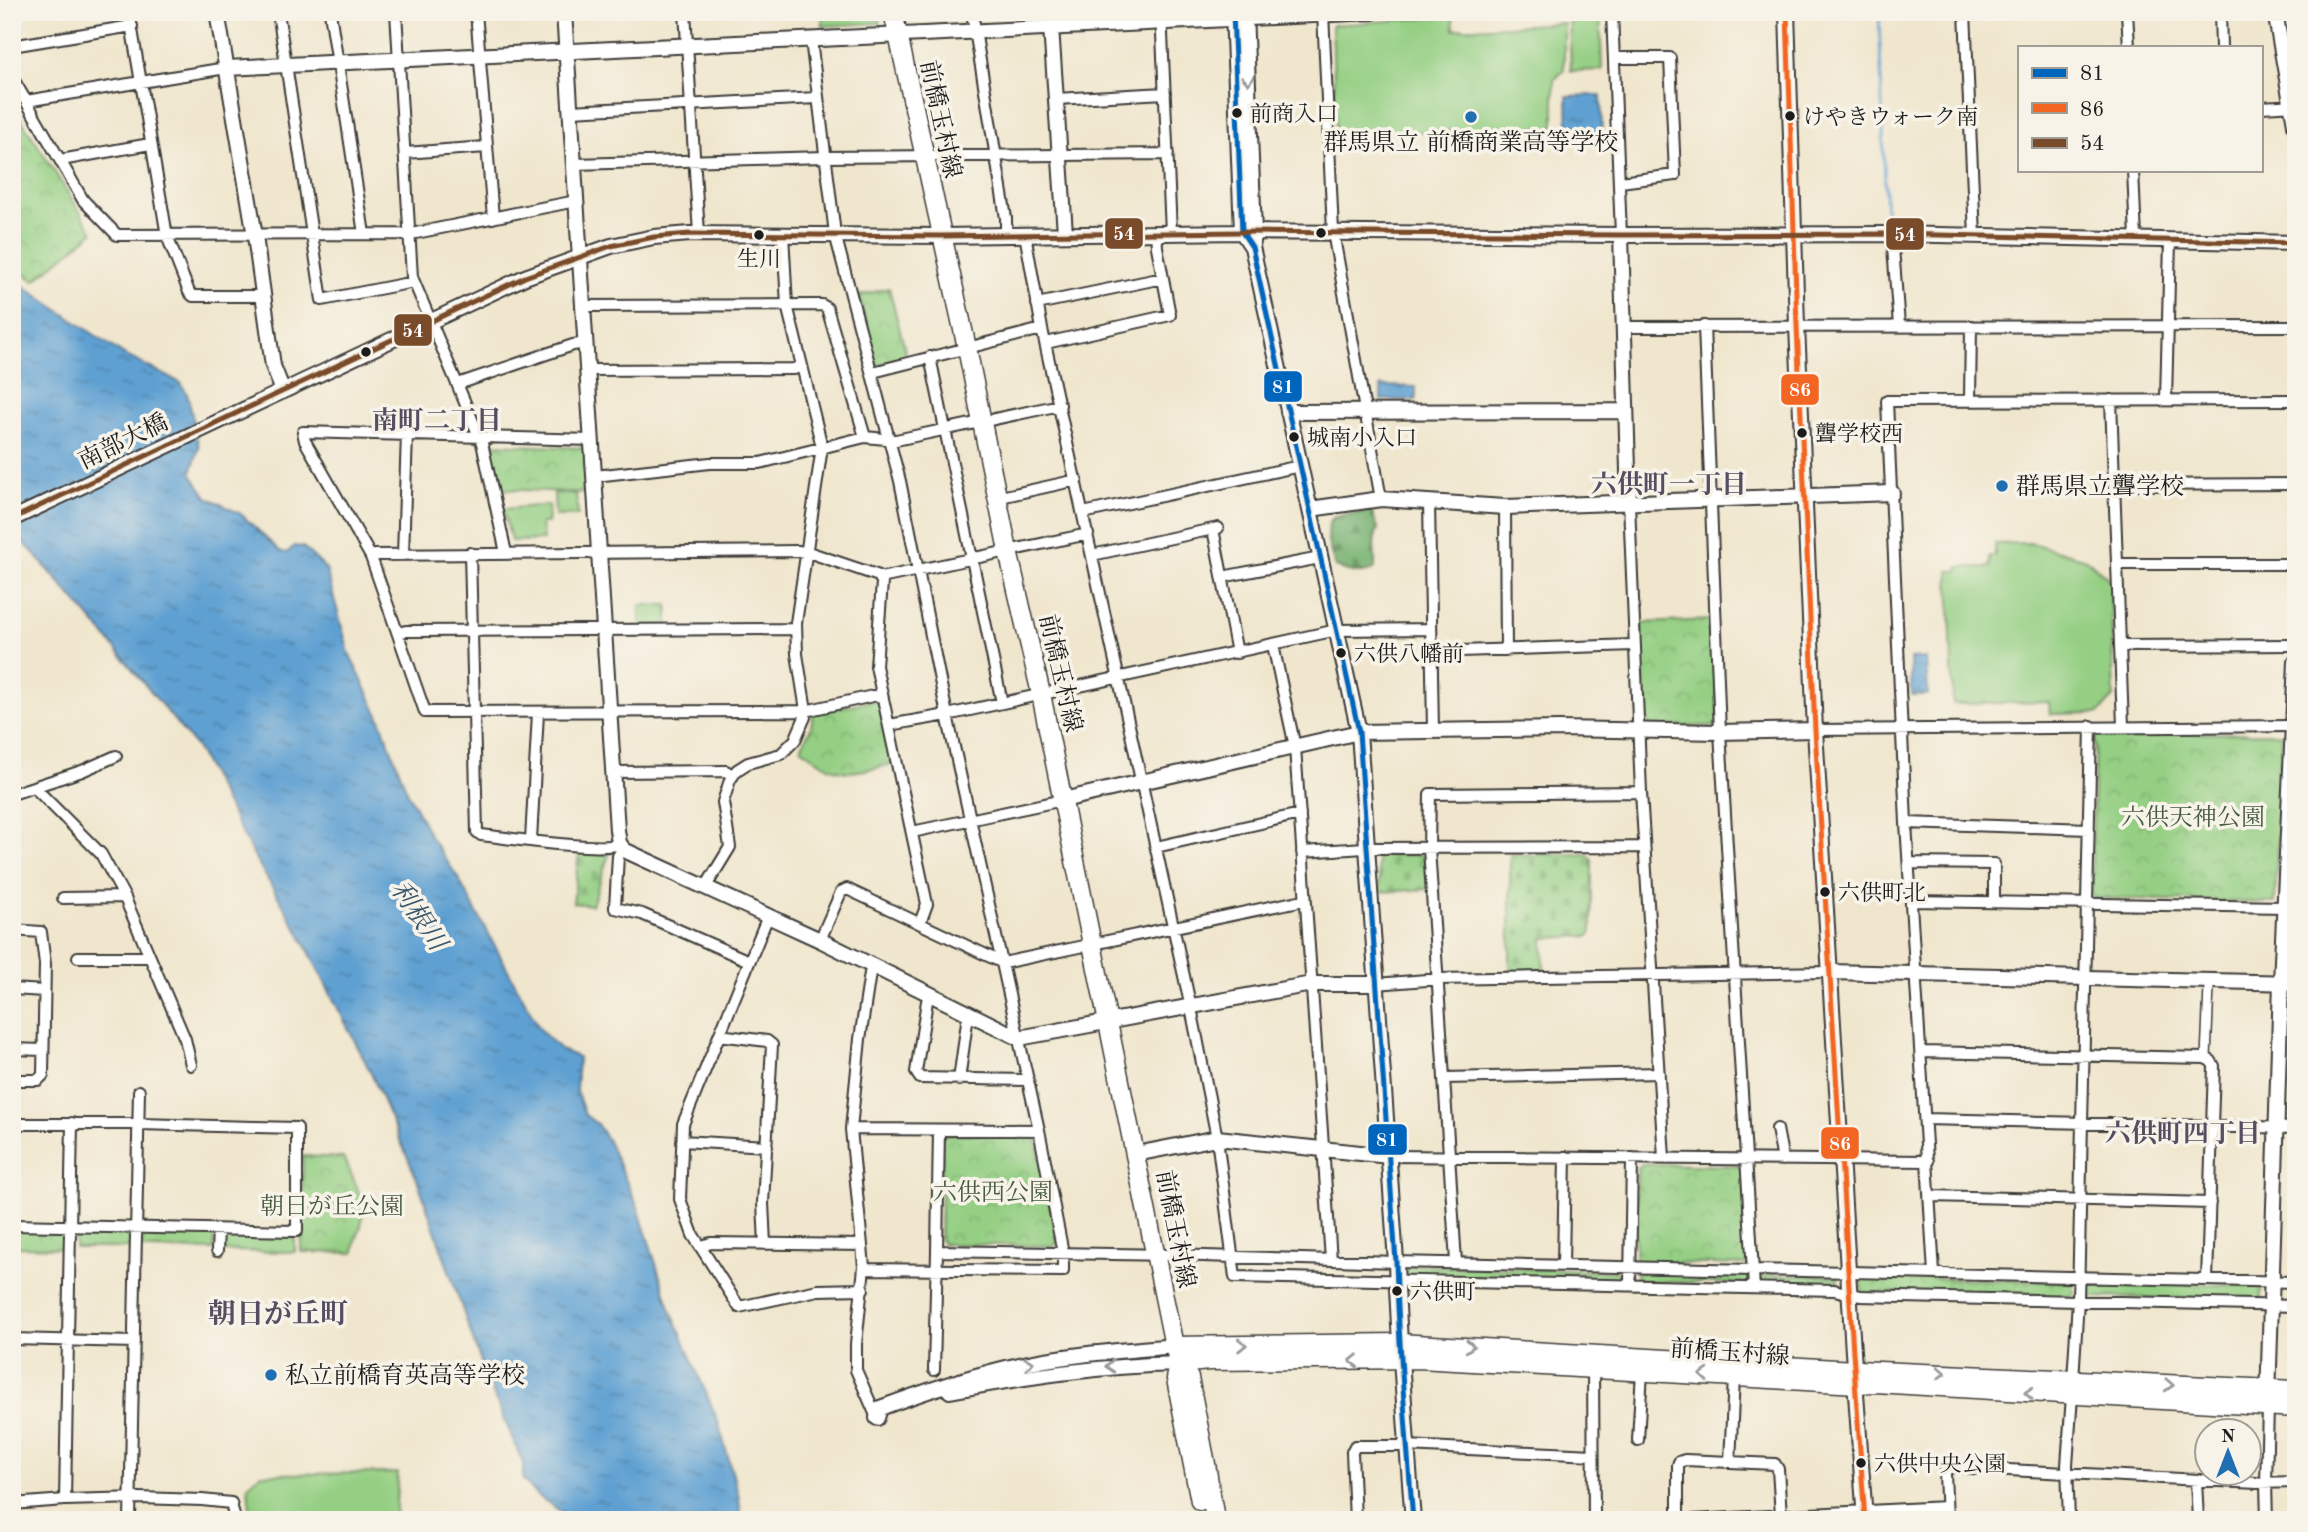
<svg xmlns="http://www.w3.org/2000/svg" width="2308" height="1532" font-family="'Old Standard TT','Noto Serif JP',serif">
  <defs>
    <pattern id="forest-firs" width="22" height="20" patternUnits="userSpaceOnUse" patternTransform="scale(1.75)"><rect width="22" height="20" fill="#77b271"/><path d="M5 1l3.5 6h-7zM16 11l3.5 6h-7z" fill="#61905c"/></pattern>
    <pattern id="cemetery-stones" width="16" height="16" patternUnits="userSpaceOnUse" patternTransform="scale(1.75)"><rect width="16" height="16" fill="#94cf83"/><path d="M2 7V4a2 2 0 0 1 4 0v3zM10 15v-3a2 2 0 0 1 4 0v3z" fill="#7fb171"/></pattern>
    <pattern id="park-crowns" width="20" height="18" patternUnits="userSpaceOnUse" patternTransform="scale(1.75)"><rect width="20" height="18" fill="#94cf83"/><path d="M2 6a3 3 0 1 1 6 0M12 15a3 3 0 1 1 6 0" fill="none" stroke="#7fb171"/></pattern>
    <pattern id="water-ripples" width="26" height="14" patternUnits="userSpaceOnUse" patternTransform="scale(1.75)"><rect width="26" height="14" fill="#5ea0d2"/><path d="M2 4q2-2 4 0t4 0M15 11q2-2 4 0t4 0" fill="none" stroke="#4d82aa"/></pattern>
  </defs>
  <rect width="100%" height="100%" fill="#f7f3e8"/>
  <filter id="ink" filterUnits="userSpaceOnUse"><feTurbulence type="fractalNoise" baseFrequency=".0143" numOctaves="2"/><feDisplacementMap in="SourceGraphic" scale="14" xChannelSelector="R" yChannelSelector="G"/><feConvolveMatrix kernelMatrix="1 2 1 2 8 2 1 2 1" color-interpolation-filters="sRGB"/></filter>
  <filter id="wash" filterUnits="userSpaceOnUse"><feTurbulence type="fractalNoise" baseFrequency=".00686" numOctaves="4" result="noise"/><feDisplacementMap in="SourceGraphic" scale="28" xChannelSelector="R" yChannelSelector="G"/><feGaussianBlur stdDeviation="1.57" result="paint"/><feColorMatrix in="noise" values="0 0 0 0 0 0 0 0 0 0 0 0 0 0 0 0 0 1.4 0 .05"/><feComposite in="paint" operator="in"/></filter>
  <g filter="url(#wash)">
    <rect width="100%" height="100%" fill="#f0e6cd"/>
    <path fill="url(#forest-firs)" stroke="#4a6746" stroke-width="2" d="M 1371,511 L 1378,528 C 1371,544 1376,551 1375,568 C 1362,578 1349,571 1335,567 L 1328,542 L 1329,522 L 1335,516 Z"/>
    <path fill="url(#cemetery-stones)" stroke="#587650" stroke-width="2" d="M 579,852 L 609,854 L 592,905 L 573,903 Z
      M 1587,854 L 1592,859 L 1592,932 L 1589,936 L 1543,938 L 1544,970 L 1541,972 L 1510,973 L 1510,855 Z
      M 1377,855 L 1422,855 L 1426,859 L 1429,889 L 1380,892 Z"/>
    <path fill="url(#park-crowns)" stroke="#587650" stroke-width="2" d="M 12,105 L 93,232 L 34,281 L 12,264 Z
      M 889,288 L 907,358 L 877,366 L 859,296 Z
      M 492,444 L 584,448 L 588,451 L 591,493 L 498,489 L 488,449 Z
      M 1713,620 L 1718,721 L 1714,726 L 1650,726 L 1645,717 L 1641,623 Z
      M 875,700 L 879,703 L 892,760 L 889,765 C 844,775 838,777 801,748 L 811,727 L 813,713 Z
      M 2282,733 L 2275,903 L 2095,898 L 2091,894 L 2095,737 L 2099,734 Z
      M 947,1134 L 1031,1135 L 1036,1139 L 1058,1242 L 1054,1246 L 944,1244 L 940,1240 L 942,1137 Z
      M 303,1156 L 343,1158 C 354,1179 367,1202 361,1226 C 358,1236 354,1242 354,1253 L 301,1252 Z
      M 1642,1164 L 1739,1166 L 1744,1170 L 1749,1261 L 1746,1265 L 1639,1262 L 1635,1258 L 1637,1168 Z
      M 12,1229 L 62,1230 L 66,1234 L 66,1248 L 12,1247 Z
      M 79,1232 L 127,1233 L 132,1237 L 132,1248 L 75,1248 L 75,1235 Z
      M 146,1233 L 210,1234 L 214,1237 L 214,1250 L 143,1249 L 143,1237 Z
      M 226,1235 L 292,1236 L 295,1238 L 295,1252 L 224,1251 L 224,1237 Z
      M 1407,1265 L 1626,1272 L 1627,1279 L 1624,1281 L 1406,1276 Z
      M 1639,1272 L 1748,1273 L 1750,1282 L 1746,1284 L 1639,1281 L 1636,1279 L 1636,1273 Z
      M 1760,1275 L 1838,1276 L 1838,1286 L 1764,1284 L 1761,1282 Z
      M 1861,1276 L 2071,1282 L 2074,1293 L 2071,1296 L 1862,1292 Z
      M 2087,1282 L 2261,1286 L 2261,1300 L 2088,1297 L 2085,1293 L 2084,1285 Z"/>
    <path fill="#94cf83" stroke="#587650" stroke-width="2" d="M 822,12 L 878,12 L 880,23 L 823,26 Z
      M 1569,12 L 1600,12 L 1602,70 L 1571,71 Z
      M 1453,16 L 1454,29 L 1564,23 L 1564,70 L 1554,80 L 1554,131 L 1336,132 L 1332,25 Z
      M 554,493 L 576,494 L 578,515 L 555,516 Z
      M 549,505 L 547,523 L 541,523 L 543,540 L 511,541 L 503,509 Z
      M 2031,543 L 2086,559 L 2110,580 L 2114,697 L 2099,713 L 2050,714 L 2049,702 L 1953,704 L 1949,571 L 1958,571 L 1959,567 L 1990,567 L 1990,556 L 1995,556 L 1995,544 Z
      M 640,605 L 668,605 L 668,629 L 640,629 Z
      M 398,1473 L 395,1520 L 251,1520 L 248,1486 L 260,1474 Z"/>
    <path fill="url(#water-ripples)" stroke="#3d5e77" stroke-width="2" d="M 1601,95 L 1602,137 L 1568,138 L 1567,96 Z
      M 12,278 L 124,355 L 181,383 L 188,396 L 199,448 L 191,473 L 207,497 L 241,514 L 280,551 L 286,553 L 295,546 L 303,547 L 326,569 L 349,653 L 378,714 L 407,791 L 430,836 L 457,876 L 541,1031 L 561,1050 L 578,1057 L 576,1090 L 585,1115 L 597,1124 L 608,1141 L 638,1207 L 670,1308 L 718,1421 L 739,1497 L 741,1520 L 567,1520 L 563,1513 L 538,1496 L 523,1480 L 523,1463 L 486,1377 L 417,1179 L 370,1071 L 299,932 L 255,858 L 196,747 L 98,627 L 31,550 L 12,532 Z
      M 1381,386 L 1416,387 L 1416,400 L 1381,400 Z
      M 1926,658 L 1928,695 L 1912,695 L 1910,659 Z"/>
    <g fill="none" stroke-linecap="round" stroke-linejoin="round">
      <path stroke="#5ea0d2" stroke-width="2.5" d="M 1879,12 L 1886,220"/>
    </g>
  </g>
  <g filter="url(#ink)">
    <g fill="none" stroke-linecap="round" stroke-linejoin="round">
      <defs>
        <path id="pedestrian" d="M 2206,1058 L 2209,987"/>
        <path id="minor" d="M 129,12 L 167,236 L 189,292 L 193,296 L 262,296
          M 278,12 L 322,300 L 414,282
          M 330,12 L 364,234
          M 396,12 L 412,277 L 482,443 L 506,553
          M 476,12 L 493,218
          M 685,12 L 699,234
          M 972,12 L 1006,218 L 1006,234
          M 1161,12 L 1171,232
          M 1323,12 L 1333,232 L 1381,499
          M 1612,12 L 1621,235
          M 1965,12 L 1975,236
          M 2127,12 L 2129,47
          M 2220,12 L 2221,47
          M 811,40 L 835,234 L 900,481 L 947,715 L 1039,1130 L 1063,1253 L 1063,1271 L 864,1269
          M 12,46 L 132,26
          M 1614,58 L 1670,58 L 1675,175 L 1620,182
          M 12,77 L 83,200 L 117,235 L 411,234 L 576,201
          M 1056,99 L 1165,93
          M 26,101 L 226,68
          M 2261,107 L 2296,105
          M 571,111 L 817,98
          M 405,153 L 486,147
          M 61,160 L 150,144
          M 574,164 L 825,157 L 1168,154
          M 2133,170 L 2136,239
          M 1025,234 L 1042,329 L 1191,1008 L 1217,1138 L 1235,1277 L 1834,1290 L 1860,1296 L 2296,1306
          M 1892,234 L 1899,326
          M 1037,304 L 1163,278
          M 584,306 L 822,305 L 827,308 L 865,437
          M 1704,326 L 1720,732 L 1754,1288
          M 1622,327 L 2296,326
          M 1046,343 L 1170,315 L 1157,247 L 1156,232
          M 930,357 L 1002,703
          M 588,370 L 794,369 L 802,366
          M 873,372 L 1042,329
          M 458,384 L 573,345 L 587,343
          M 1970,400 L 1971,326
          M 2111,400 L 2123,726
          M 2166,400 L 2170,240
          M 592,440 L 303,432 L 305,441 L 371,557 L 425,712 L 805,711 L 882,694
          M 595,476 L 710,463 L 760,463 L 865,437 L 896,440 L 1060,405
          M 2114,485 L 2296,484
          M 996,498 L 1077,480
          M 1429,502 L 1433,730
          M 1629,503 L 1641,792 L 1664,1158
          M 1505,507 L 1506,650
          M 1083,513 L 1300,466
          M 1213,529 L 1237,653
          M 470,553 L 477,832 L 481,835 C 507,838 601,852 620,844
          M 403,555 L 407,434
          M 1092,555 L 1218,528
          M 371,557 L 375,555 L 798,551 L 811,553 L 879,576 L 882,582 L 876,666 L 927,904 L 920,923
          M 2117,564 L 2296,564
          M 1222,577 L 1320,558
          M 881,578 L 1088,534
          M 398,633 L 406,631 L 796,629
          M 1273,645 L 1295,747 L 1331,1260
          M 2120,646 L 2296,645
          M 1431,652 L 1634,645
          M 889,725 L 947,715 L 1337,630 L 1431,629
          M 1815,730 L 2293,726
          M 613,772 L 726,771 L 733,775
          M 35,788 L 101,854 L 124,896 L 185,1039 L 191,1065
          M 12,794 L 82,771 L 116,756
          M 1906,823 L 2089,829
          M 912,832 L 1063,800
          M 531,840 L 538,713
          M 1156,847 L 1300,814
          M 623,849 L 618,856 L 615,908 L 642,914 L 749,961
          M 1302,852 L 1365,848 L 1644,847
          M 1909,863 L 1994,864 L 1994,902
          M 705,888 L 730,847 L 723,802 L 730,780 L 737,770 L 748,763 L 781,754 L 795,740 L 805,717 L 805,704 L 797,654 L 796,623 L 822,447 L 787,305 L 783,234
          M 63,898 L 125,897
          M 1911,901 L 2285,907
          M 768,916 L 683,1124 L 680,1199 L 693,1235 L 739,1307 L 818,1290 L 863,1289
          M 12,930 L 41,932 L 45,964 L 43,1075 L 38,1080 L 12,1080
          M 820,940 L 841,892 L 847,889 L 1003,963 L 1299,901
          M 78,957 L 150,957
          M 874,967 L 870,973 L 860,1039 L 851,1129 L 864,1267 L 856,1344 L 856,1370 L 877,1418
          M 1376,984 L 1439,979 L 1829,972
          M 12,989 L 44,991
          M 931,995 L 927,1001 L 916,1072 L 920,1078 L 1028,1080
          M 719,1035 L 767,1041 L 772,1045 L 763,1203 L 765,1244
          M 12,1049 L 43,1050
          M 1921,1052 L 2205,1058 L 2211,1061 L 2214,1066 L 2207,1280
          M 1445,1078 L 1659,1073
          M 959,1080 L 967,1022 L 971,1016
          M 1925,1119 L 2296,1128
          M 12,1124 L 139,1124 L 297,1128 L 297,1231 L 12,1225
          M 851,1129 L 1039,1130
          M 1777,1129 L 1783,1160
          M 939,1130 L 937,1251 L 1172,1255 L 1396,1262 L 2296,1282
          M 682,1141 L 767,1146
          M 1389,1156 L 1928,1161
          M 1930,1196 L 2210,1203
          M 702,1246 L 711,1243 L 862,1245
          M 217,1251 L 218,1230
          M 1456,1262 L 1429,848 L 1430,794 L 1641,792
          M 1563,1265 L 1565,1157
          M 1934,1273 L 1906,823 L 1887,401 L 2296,400
          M 1630,1285 L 1632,1158
          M 12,1339 L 134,1342
          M 1593,1368 L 1594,1520
          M 934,1370 L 937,1251
          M 2073,1380 L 2078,1300 L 2091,726
          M 1638,1440 L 1642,1371
          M 1730,1462 L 1734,1377
          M 2196,1480 L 2198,1520
          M 65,1500 L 72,1123
          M 12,1504 L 65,1500 L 139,1498 L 202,1500 L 231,1503 L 235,1520
          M 130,1520 L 139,1091
          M 1355,1520 L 1352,1452 L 1355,1446 L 1407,1446 L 1593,1455
          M 1678,1520 L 1678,1465 L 1679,1462 L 1685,1460 L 1775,1464 L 1778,1469 L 1781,1516
          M 1692,1520 L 1946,1507
          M 1947,1520 L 1945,1473 L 1947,1469 L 1952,1467 L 2257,1483 L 2296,1482
          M 2069,1520 L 2067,1465 L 2072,1396
          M 2267,1520 L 2266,1483 L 2268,1407"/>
        <path id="tertiary" d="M 217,12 L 255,236 L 273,366 L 283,391
          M 564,12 L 617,830 L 619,843 L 624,850 L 820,940 L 1019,1038 L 1312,984 L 1376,984
          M 1050,12 L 1065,233
          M 1233,12 L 1242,232 L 1252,247 L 1359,732 L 1396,1262 C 1399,1348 1406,1434 1413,1520
          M 1245,12 L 1254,232 L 1253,242
          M 1787,12 L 1797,326 L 1815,730 L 1853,1352 L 1865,1520
          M 2275,12 L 2296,130
          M 226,68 L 1373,12
          M 1621,235 L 1629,503
          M 1288,412 L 1626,411
          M 1310,509 L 1381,499 L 1505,507 L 1892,493
          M 12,519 L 525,277 L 611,246 L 654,237 L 690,234 L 941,236 L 1242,232 L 1621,235 L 1892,234 L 2296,243
          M 1063,800 L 1359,732 L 1559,729 L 1720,732 L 1815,730
          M 1829,972 L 2296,983
          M 1136,1154 L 1217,1138 L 1389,1156
          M 950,1391 C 1028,1376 1099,1366 1179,1364
          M 2268,1399 L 2281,982 L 2296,662
          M 877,1418 L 880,1408 C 926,1391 972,1375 1019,1365 C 1070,1354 1122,1351 1174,1346"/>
        <path id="primary" d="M 893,12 L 967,348 L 1008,551 L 1041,694 L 1174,1346 L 1179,1364 L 1189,1378 L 1206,1464 L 1215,1520
          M 1174,1346 L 1399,1343 L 1836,1369 L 2296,1390
          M 1179,1364 L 1209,1361 L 1419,1359 L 1857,1384 L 1875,1383 L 2296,1408
          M 1179,1364 L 1176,1379 L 1200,1501"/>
      </defs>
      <use href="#pedestrian" stroke="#3c3a37" stroke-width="12"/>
      <use href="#minor" stroke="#3c3a37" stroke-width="14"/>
      <use href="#tertiary" stroke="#3c3a37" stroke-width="18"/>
      <use href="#primary" stroke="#3c3a37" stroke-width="21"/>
      <use href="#pedestrian" stroke="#fff" stroke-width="9"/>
      <use href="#minor" stroke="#fff" stroke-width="10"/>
      <use href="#tertiary" stroke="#fff" stroke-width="14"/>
      <use href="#primary" stroke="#fff" stroke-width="18"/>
      <defs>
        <path id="bus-1" d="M 1233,12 L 1242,232 L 1252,247 L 1359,732 L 1396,1262 C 1399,1348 1406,1434 1413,1520"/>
        <path id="bus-2" d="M 1787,12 L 1797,326 L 1815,730 L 1853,1352 L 1865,1520"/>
        <path id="bus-3" d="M 12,519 L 525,277 L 611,246 L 654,237 L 690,234 L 941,236 L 1242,232 L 1621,235 L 1892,234 L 2296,243"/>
      </defs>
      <use href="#bus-1" stroke="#f7f3e8" stroke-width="10"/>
      <use href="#bus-2" stroke="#f7f3e8" stroke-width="10"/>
      <use href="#bus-3" stroke="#f7f3e8" stroke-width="10"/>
      <use href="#bus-1" stroke="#0065bd" stroke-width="5"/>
      <use href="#bus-2" stroke="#f26522" stroke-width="5"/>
      <use href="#bus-3" stroke="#7a4b2a" stroke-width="5"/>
    </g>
    <defs><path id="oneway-chevron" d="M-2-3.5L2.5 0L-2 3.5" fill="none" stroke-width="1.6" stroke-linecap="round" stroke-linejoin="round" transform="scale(1.75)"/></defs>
    <g stroke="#999">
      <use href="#oneway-chevron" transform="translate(1248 80) rotate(88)"/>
      <use href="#oneway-chevron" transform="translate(1242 1345) rotate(-1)"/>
      <use href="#oneway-chevron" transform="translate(1470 1346) rotate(3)"/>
      <use href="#oneway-chevron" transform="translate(1354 1361) rotate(179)"/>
      <use href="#oneway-chevron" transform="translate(1029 1363) rotate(-11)"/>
      <use href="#oneway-chevron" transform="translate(1110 1366) rotate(176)"/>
      <use href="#oneway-chevron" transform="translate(1941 1373) rotate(3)"/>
      <use href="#oneway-chevron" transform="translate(1704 1375) rotate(-176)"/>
      <use href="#oneway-chevron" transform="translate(2169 1385) rotate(3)"/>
      <use href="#oneway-chevron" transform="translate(2029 1393) rotate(-176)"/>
    </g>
  </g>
  <g fill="#1c1c1c" stroke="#f7f3e8" stroke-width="2.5">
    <circle cx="1237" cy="113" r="6"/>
    <circle cx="1790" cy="116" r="6"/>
    <circle cx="1321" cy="233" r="6"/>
    <circle cx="759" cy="235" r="6"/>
    <circle cx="366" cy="352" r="6"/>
    <circle cx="1802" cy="433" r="6"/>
    <circle cx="1294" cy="437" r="6"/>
    <circle cx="1341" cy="653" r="6"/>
    <circle cx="1825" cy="892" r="6"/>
    <circle cx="1397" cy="1291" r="6"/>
    <circle cx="1861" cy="1463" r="6"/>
  </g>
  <g fill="#1f6fb2" stroke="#f7f3e8" stroke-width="2.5">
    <circle cx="1471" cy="117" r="7"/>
    <circle cx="2002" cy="486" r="7"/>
    <circle cx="271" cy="1375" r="7"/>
  </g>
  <g text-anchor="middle" stroke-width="7" stroke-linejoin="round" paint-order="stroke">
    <g font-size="22" fill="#1c1c1c" stroke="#f7f3e8" text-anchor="start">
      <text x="1250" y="121">前商入口</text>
      <text x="1803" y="124">けやきウォーク南</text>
      <text x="759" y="266" text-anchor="middle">生川</text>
      <text x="1815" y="441">聾学校西</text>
      <text x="1307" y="445">城南小入口</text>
      <text x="1354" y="661">六供八幡前</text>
      <text x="1838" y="900">六供町北</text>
      <text x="1410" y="1299">六供町</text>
      <text x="1874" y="1471">六供中央公園</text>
    </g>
    <g font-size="24" fill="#1c1c1c" stroke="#f7f3e8">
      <text transform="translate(941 119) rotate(78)" y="8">前橋玉村線</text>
      <text transform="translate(123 441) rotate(-26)" y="8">南部大橋</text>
      <text transform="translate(1061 673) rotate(77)" y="8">前橋玉村線</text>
      <text transform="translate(1176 1229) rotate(79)" y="8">前橋玉村線</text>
      <text transform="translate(1730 1352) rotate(4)" y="8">前橋玉村線</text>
    </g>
    <g font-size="24" fill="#1c1c1c" stroke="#f7f3e8" text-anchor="start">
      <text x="1471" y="150" text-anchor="middle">群馬県立 前橋商業高等学校</text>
      <text x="2016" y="494">群馬県立聾学校</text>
      <text x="285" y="1383">私立前橋育英高等学校</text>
    </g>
    <g font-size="24" fill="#465b40" stroke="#f7f3e8">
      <text x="2193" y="825">六供天神公園</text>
      <text x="993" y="1200">六供西公園</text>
      <text x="332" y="1214">朝日が丘公園</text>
    </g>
    <g font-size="26" font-weight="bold" fill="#574e62" stroke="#f7f3e8">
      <text x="437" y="429">南町二丁目</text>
      <text x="1669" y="493">六供町一丁目</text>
      <text x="2183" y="1142">六供町四丁目</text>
    </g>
    <g font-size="26" font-style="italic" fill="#3a576e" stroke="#f7f3e8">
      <text transform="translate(419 915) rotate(56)" y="9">利根川</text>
    </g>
    <g font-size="28" font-weight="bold" fill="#574e62" stroke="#f7f3e8">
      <text x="278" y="1323">朝日が丘町</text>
    </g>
  </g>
  <g stroke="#f7f3e8" stroke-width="2.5">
    <rect x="1104" y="217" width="40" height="33" rx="7" fill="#7a4b2a"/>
    <rect x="1885" y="217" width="40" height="34" rx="7" fill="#7a4b2a"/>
    <rect x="393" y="313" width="40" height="34" rx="7" fill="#7a4b2a"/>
    <rect x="1263" y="370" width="40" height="33" rx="7" fill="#0065bd"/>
    <rect x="1780" y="373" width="40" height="33" rx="7" fill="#f26522"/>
    <rect x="1367" y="1123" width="41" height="33" rx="7" fill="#0065bd"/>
    <rect x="1820" y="1126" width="40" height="34" rx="7" fill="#f26522"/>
  </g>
  <g font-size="19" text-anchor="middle" font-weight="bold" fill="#fff">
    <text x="1124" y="240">54</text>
    <text x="1905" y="241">54</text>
    <text x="413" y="337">54</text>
    <text x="1283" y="393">81</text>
    <text x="1800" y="396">86</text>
    <text x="1387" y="1146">81</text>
    <text x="1840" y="1150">86</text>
  </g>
  <rect width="2308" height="1532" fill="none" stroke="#f7f3e8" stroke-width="42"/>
  <rect x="2018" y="46" width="245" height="126" fill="#f7f3e8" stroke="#9f9d96" stroke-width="2"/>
  <rect x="2032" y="68" width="35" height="10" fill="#0065bd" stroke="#9f9d96" stroke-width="2"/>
  <text x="2080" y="80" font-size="21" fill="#1c1c1c">81</text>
  <rect x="2032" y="103" width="35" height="10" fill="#f26522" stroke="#9f9d96" stroke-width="2"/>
  <text x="2080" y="116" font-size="21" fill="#1c1c1c">86</text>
  <rect x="2032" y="138" width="35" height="10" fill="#7a4b2a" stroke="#9f9d96" stroke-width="2"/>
  <text x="2080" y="150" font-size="21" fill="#1c1c1c">54</text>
  <g transform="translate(2228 1452)"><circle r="33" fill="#f7f3e8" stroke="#9f9d96" stroke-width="2"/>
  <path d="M0-5L12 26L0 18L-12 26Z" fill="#1f6fb2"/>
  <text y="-10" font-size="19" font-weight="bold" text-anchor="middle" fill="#1c1c1c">N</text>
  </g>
</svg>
